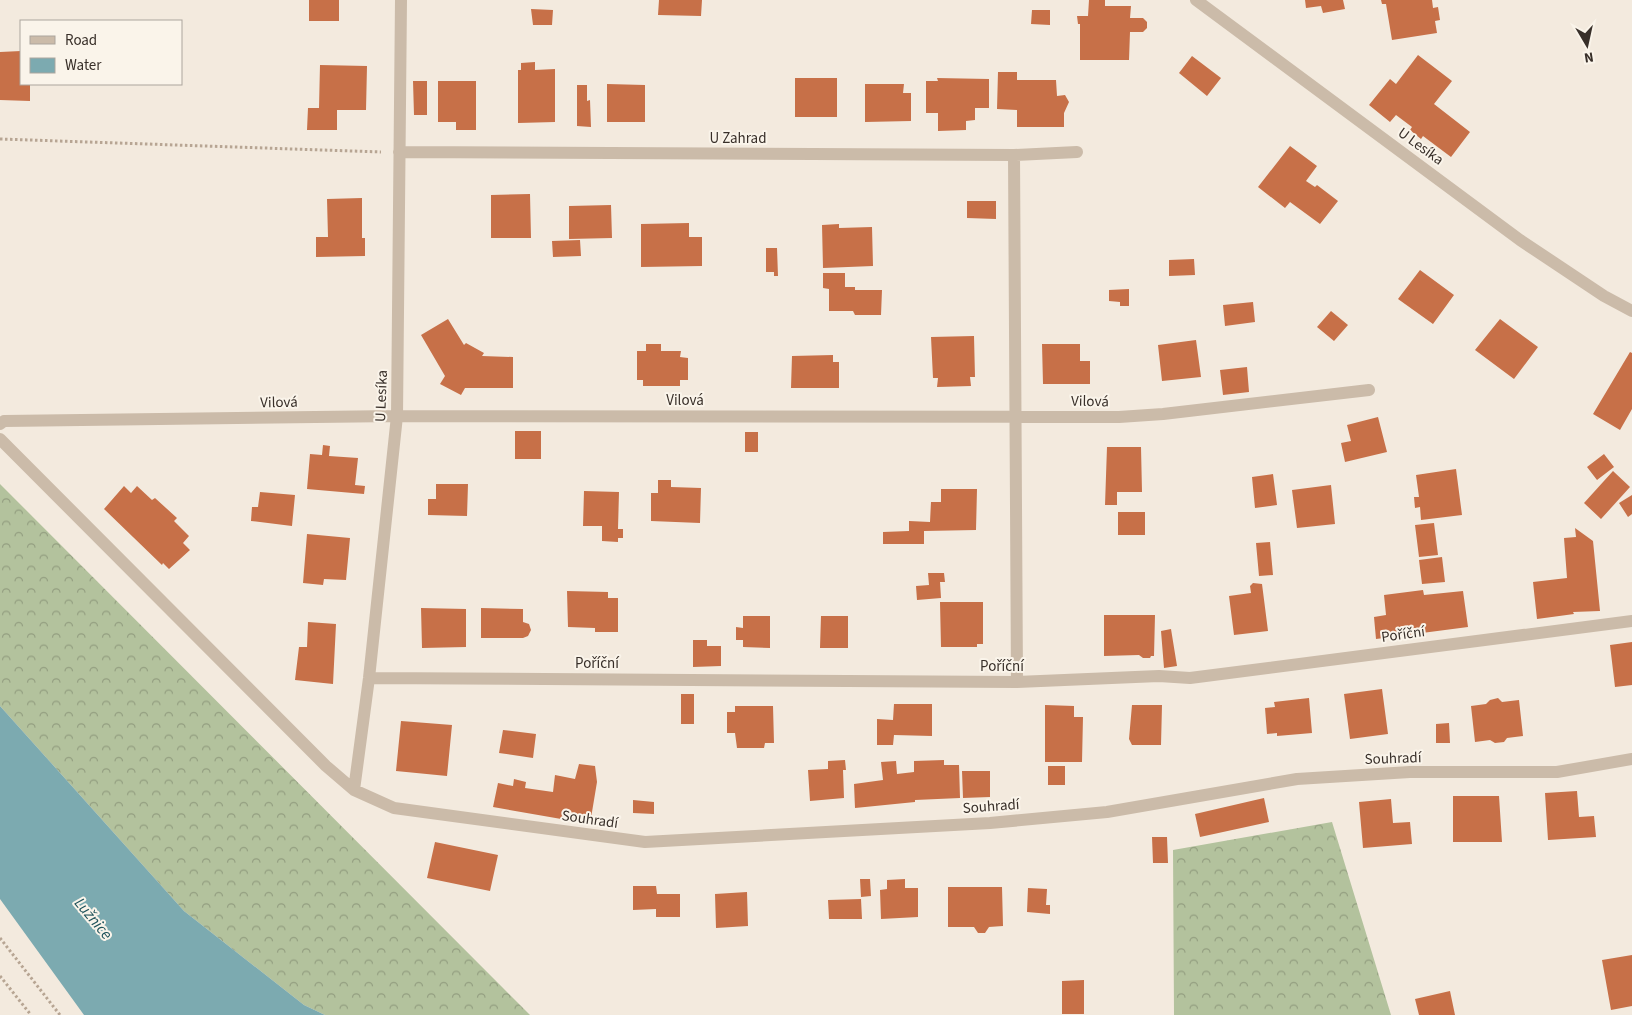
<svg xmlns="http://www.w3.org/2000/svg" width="1632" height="1015" font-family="'Source Sans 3',sans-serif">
  <defs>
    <pattern id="forest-crowns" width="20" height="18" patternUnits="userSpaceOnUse" patternTransform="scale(1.25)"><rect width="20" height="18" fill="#b3c29d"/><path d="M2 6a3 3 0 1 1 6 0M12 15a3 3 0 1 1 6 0" fill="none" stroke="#939e80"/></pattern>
  </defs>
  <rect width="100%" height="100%" fill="#f3eade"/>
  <path fill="url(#forest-crowns)" d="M 0,484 L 530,1015 L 325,1015 L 304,1005 L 184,911 L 0,706 Z
    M 1332,822 L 1391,1015 L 1174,1015 L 1173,850 Z"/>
  <path fill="#7caab0" d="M 0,706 L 184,911 L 304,1005 L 325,1015 L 84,1015 L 0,899 Z"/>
  <path fill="#c77048" d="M 309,0 L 339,0 L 339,21 L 309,21 Z
    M 659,0 L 702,0 L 701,16 L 658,15 Z
    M 1089,0 L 1105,0 L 1105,6 L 1131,6 L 1130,18 L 1143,18 L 1147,22 L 1147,28 L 1143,32 L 1130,32 L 1129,60 L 1080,60 L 1080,24 L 1078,24 L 1077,16 L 1088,16 Z
    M 1305,0 L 1343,0 L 1345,9 L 1323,13 L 1321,6 L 1306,8 Z
    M 1381,0 L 1432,0 L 1433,8 L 1438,7 L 1440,20 L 1435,21 L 1437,33 L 1392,40 L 1386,4 L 1382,4 Z
    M 531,9 L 553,10 L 552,25 L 533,25 Z
    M 1032,10 L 1050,10 L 1050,25 L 1031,24 Z
    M 21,51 L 21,84 L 30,84 L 30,101 L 0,100 L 0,52 Z
    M 1418,55 L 1452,81 L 1434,104 L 1470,132 L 1451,157 L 1423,136 L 1421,139 L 1410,130 L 1412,127 L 1396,115 L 1390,122 L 1369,105 L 1390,79 L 1396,84 Z
    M 1192,56 L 1221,78 L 1207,96 L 1179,73 Z
    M 535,62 L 535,70 L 555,69 L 555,122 L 518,123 L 518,70 L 521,70 L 521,63 Z
    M 320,65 L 367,66 L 366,110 L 337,110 L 337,130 L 307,130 L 308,108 L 319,108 Z
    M 998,72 L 1017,72 L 1017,80 L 1056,80 L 1057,96 L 1065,95 L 1069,102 L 1064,113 L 1064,127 L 1017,127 L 1017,110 L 997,109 Z
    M 795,78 L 837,78 L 837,117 L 795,117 Z
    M 937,78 L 989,79 L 989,108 L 975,108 L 975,120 L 966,121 L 966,130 L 938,131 L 938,113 L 926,113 L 926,81 L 938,81 Z
    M 413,81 L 427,81 L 427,115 L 414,115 Z
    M 438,81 L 476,81 L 476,130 L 456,130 L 456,122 L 438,122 Z
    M 607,84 L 645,85 L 645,122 L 607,122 Z
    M 865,84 L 904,84 L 903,93 L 911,93 L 911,121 L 865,122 Z
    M 577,85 L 587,85 L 587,101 L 590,100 L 591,127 L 577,126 Z
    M 1290,146 L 1317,166 L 1306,181 L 1315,187 L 1317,185 L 1338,201 L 1320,224 L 1290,202 L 1285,208 L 1258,187 Z
    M 530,194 L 531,238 L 491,238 L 491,195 Z
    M 362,198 L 362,238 L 365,238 L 365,256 L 316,257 L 316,237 L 328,237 L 327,199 Z
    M 967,201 L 996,201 L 996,219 L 967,218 Z
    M 611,205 L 612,238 L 569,239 L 569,206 Z
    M 689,223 L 689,237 L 702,237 L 702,266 L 641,267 L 641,224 Z
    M 839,224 L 839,228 L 872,227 L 873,266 L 823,268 L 822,225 Z
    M 580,240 L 581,256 L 553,257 L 552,241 Z
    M 766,248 L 777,248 L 778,276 L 774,276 L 774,272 L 766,272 Z
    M 1194,259 L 1195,275 L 1169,276 L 1169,260 Z
    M 1420,270 L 1454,295 L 1433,324 L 1398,299 Z
    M 823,273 L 845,273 L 845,287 L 855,287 L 855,290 L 882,290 L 881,315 L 855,315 L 853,311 L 829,311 L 829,289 L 823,288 Z
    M 1129,289 L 1129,306 L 1120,306 L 1120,302 L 1109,301 L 1109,290 Z
    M 1253,302 L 1255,322 L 1225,326 L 1223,305 Z
    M 1331,311 L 1348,325 L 1334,341 L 1317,327 Z
    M 448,319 L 464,345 L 466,343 L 484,353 L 482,356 L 513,357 L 513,388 L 465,388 L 461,395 L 440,384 L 445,376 L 421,335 Z
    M 1500,319 L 1538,347 L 1514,379 L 1475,350 Z
    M 974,336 L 975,377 L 970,377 L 971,386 L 937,387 L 938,378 L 933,378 L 931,337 Z
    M 1196,340 L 1201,377 L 1162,381 L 1158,345 Z
    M 646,344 L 661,344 L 661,351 L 681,351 L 680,357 L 688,358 L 688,380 L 680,380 L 680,386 L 643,386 L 643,380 L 637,380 L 637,351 L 646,351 Z
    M 1042,344 L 1080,344 L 1080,361 L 1090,361 L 1090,384 L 1043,384 Z
    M 1630,352 L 1632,353 L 1632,409 L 1620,430 L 1593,414 Z
    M 833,355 L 833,362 L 839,362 L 839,388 L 791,388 L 792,356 Z
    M 1247,367 L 1249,392 L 1223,395 L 1220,370 Z
    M 1378,417 L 1387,452 L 1345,462 L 1341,443 L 1351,441 L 1347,425 Z
    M 515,431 L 541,431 L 541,459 L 515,459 Z
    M 745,432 L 758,432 L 758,452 L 745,452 Z
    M 323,445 L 330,446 L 329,456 L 358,458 L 355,485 L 365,486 L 364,494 L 307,489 L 310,454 L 322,455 Z
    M 1107,447 L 1141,447 L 1142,492 L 1117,492 L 1117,505 L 1105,505 Z
    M 1604,454 L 1614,467 L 1597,480 L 1587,467 Z
    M 1456,469 L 1462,515 L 1421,520 L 1420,507 L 1415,508 L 1414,497 L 1419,497 L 1416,475 Z
    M 1613,471 L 1630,487 L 1601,519 L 1584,503 Z
    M 1273,474 L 1277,505 L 1255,508 L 1252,477 Z
    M 658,480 L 671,480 L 671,487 L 701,488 L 700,523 L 651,521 L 651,493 L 658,493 Z
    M 436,484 L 468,484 L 467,516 L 428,515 L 428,499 L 436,499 Z
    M 1331,485 L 1335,524 L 1297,528 L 1292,490 Z
    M 124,486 L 131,493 L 137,486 L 152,500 L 155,498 L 177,518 L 174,521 L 189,536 L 183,543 L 190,550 L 169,569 L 163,563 L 162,565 L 104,509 Z
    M 941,489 L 977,489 L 976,530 L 924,531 L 924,544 L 883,544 L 883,532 L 909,531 L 909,521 L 930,522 L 931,502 L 941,502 Z
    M 584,491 L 619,492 L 618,529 L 623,529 L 623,538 L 618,538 L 618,542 L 602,541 L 602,526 L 583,526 Z
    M 260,492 L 295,495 L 292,526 L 251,521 L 252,507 L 258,507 Z
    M 1632,495 L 1632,514 L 1628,517 L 1619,503 Z
    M 1118,512 L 1145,512 L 1145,535 L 1118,535 Z
    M 1434,523 L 1438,555 L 1419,557 L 1415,525 Z
    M 1575,528 L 1593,541 L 1600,611 L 1573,612 L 1574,614 L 1537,619 L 1533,582 L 1567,578 L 1564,538 L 1576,537 Z
    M 307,534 L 350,538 L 346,580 L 324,579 L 323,585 L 303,583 Z
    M 1270,542 L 1273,575 L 1259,576 L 1256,543 Z
    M 1442,557 L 1445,582 L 1422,584 L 1419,560 Z
    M 928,573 L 944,573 L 945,582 L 940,582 L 941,598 L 917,600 L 916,586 L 929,585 Z
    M 1253,583 L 1262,584 L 1268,631 L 1234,635 L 1229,596 L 1251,593 L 1250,586 Z
    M 1423,590 L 1424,595 L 1463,591 L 1468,627 L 1376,639 L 1374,617 L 1386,615 L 1384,595 Z
    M 567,591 L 608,592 L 608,598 L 618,598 L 618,632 L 595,632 L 595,628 L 568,627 Z
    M 940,602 L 983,602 L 983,644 L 977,644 L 977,647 L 941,647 Z
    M 421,608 L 466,609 L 466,647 L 422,648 Z
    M 481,608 L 523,609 L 523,622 L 529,624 L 531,630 L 528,636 L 523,638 L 481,638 Z
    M 1104,615 L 1155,615 L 1154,656 L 1151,656 L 1150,658 L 1143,658 L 1139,655 L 1104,656 Z
    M 743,616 L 770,616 L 770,648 L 743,647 L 743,640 L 736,640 L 736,627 L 743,628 Z
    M 821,616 L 848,616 L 848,648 L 820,648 Z
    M 308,622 L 336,624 L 333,684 L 295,680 L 299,647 L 307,647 Z
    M 1171,629 L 1177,666 L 1164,668 L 1161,631 Z
    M 693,640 L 707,640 L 707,646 L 721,646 L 721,666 L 693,667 Z
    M 1632,642 L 1632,685 L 1615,687 L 1610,645 Z
    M 1382,689 L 1388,734 L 1350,739 L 1344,694 Z
    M 681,694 L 694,694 L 694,724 L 681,724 Z
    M 1309,698 L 1312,733 L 1277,736 L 1277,733 L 1267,734 L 1265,708 L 1275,707 L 1274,702 Z
    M 1498,698 L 1502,702 L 1519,700 L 1523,736 L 1507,738 L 1504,742 L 1495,743 L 1490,740 L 1475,742 L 1471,706 L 1486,704 L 1490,700 Z
    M 894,704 L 932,704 L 932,736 L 894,735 L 893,745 L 877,745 L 877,719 L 893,720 Z
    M 1045,705 L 1074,706 L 1074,717 L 1083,717 L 1082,762 L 1045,762 Z
    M 1132,705 L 1162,705 L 1161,745 L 1132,745 L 1129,739 Z
    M 735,706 L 773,706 L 774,743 L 765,743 L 764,748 L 737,748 L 735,733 L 727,733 L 727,712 L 735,712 Z
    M 401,721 L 452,725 L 447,776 L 396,771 Z
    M 1449,723 L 1450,743 L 1436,743 L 1436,724 Z
    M 503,730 L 536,734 L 533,758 L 499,753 Z
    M 845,760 L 846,770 L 843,770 L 844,798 L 810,801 L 808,770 L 828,769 L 828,761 Z
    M 944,760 L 944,765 L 959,765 L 960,798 L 915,800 L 915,802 L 855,808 L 854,784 L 883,780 L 881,762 L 896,761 L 897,774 L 914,772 L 914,761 Z
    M 579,764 L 595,766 L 597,782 L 590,824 L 493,807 L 498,783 L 513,786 L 514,779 L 526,782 L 525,788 L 553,792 L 555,775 L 575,779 Z
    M 1048,766 L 1065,766 L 1065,785 L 1048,785 Z
    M 962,771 L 990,771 L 990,797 L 963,798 Z
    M 1577,791 L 1579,817 L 1594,816 L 1596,837 L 1548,840 L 1545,793 Z
    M 1453,796 L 1499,796 L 1502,842 L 1453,842 Z
    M 1264,798 L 1269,822 L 1200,837 L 1195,814 Z
    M 1391,799 L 1393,823 L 1410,822 L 1412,844 L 1363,848 L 1359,802 Z
    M 633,800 L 654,802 L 654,814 L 633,813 Z
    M 1152,837 L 1167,837 L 1168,863 L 1153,863 Z
    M 435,842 L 498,855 L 490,891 L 427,878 Z
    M 860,879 L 870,879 L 871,896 L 861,897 Z
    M 905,879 L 905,888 L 918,888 L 918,917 L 881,919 L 880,890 L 887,889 L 887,880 Z
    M 633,886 L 656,886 L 657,894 L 680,894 L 680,917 L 656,917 L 656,909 L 633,910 Z
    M 948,887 L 1002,887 L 1003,926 L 989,927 L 985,933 L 978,933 L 974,927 L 948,927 Z
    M 1028,888 L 1047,889 L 1046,905 L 1050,905 L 1050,914 L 1027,912 Z
    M 747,892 L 748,926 L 716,928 L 715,894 Z
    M 861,899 L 862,919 L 829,919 L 828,900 Z
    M 1632,955 L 1632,1006 L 1611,1010 L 1602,960 Z
    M 1084,980 L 1084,1014 L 1062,1014 L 1062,981 Z
    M 1450,991 L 1455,1015 L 1419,1015 L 1415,999 Z"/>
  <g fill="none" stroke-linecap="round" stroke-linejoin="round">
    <path stroke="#b7a593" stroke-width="3" stroke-dasharray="2.5 2.5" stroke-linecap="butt" d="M 0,139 L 381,152
      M 0,938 L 60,1015
      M 0,976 L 31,1015"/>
    <path stroke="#cbbba9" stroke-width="12" d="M 1196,0 L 1520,240 L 1604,296 L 1632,311
      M 399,152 L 1014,155 L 1077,152
      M 1014,155 L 1017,682
      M 0,424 L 4,421 L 397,416 L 1119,417 L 1163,414 L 1369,390
      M 0,439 L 326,766 L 354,790 L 394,808 L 645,842 L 990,823 L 1107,812 L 1297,779 L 1410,772 L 1557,772 L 1632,759
      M 369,678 L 1017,682 L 1159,676 L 1190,678 L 1632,621
      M 354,790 L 369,678 L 397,416 L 401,0"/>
  </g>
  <g text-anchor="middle" stroke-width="4" stroke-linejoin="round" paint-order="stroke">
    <g font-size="15" fill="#382f29" stroke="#faf4ea">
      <text x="738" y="143">U Zahrad</text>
      <text transform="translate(1421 146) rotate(36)" y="5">U Lesíka</text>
      <text transform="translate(381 396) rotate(-88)" y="5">U Lesíka</text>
      <text x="685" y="405">Vilová</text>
      <text transform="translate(1090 401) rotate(1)" y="5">Vilová</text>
      <text transform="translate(279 402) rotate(-1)" y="5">Vilová</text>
      <text transform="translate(1403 634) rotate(-8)" y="5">Poříční</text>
      <text x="597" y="668">Poříční</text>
      <text x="1002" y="671">Poříční</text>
      <text transform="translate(1393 758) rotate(-2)" y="5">Souhradí</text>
      <text transform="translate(991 806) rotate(-4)" y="5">Souhradí</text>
      <text transform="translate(590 819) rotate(8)" y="5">Souhradí</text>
    </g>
    <g font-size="16" font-style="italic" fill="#1e525a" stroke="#faf4ea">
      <text transform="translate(94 918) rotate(50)" y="6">Lužnice</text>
    </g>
  </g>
  <rect x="20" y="20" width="162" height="65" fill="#faf4ea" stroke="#aca59d"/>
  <rect x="30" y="36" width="25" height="8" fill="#cbbba9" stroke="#aca59d"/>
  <text x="65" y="45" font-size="15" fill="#382f29">Road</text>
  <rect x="30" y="58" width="25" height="15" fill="#7caab0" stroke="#aca59d"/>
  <text x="65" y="70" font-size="15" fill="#382f29">Water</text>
  <g transform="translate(1587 45) rotate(171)" stroke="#faf4ea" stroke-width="4" paint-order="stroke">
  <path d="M0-4L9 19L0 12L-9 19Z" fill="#382f29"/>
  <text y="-8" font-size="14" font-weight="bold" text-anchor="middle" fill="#382f29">N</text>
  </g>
</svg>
